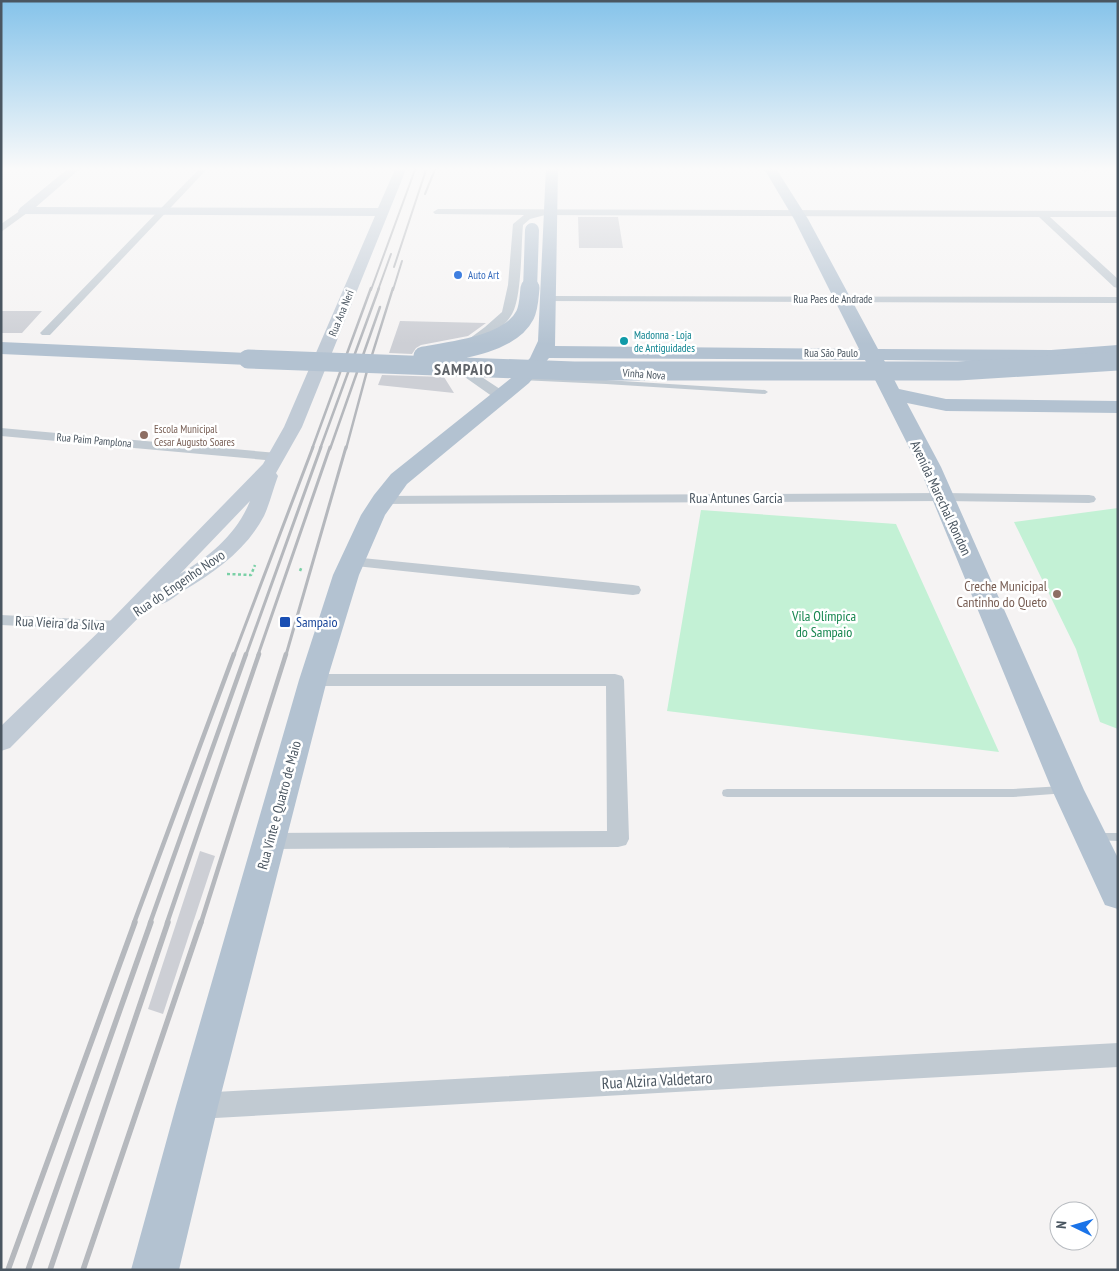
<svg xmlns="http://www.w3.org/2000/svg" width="1119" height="1271" font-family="'PT Sans Narrow',sans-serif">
  <rect width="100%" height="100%" fill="#f5f3f3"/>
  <path fill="#c3f1d5" d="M 1118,508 L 1118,729 L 1100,722 L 1076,649 L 1014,522 Z
    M 701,510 L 896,524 L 999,752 L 667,711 Z"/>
  <path fill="#cdcfd5" d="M 578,217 L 618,217 L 623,248 L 579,248 Z
    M 1,311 L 42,311 L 22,333 L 1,333 Z
    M 400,321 L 486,323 L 468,336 L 421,345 L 416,348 L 412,354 L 389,353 Z
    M 382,375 L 444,377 L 454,393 L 378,385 Z
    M 200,851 L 215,856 L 163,1014 L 148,1009 Z"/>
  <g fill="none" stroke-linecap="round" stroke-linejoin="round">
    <path stroke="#7ad0a6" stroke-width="2.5" stroke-dasharray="3 2.5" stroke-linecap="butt" d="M 300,571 L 302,566
      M 227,574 L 251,575 L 255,565"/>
    <path fill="#c1cad2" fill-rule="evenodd" d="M 522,377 L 606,380 L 765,390 L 768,392 L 765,394 L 606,384 L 520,380 L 520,378 Z
      M 1063,786 L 1067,787 L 1068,790 L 1067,793 L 1013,797 L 727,797 L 723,796 L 722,793 L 723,790 L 727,789 L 1013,789 Z
      M 1096,833 L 1118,833 L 1118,841 L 1092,840 L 1091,837 L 1092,834 Z"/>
    <path fill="#c1cad2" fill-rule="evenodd" d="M 201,167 L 209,167 L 50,335 L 42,335 L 40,333 L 42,331 Z
      M 1077,167 L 1086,167 L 1089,170 L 1085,172 Z
      M 24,208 L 29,211 L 27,213 L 1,232 L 1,224 Z
      M 438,209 L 1118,211 L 1118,217 L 1050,217 L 1118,279 L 1118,288 L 1114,287 L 1039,217 L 545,215 L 530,219 L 523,225 C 521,245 522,297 512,314 C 502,332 477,343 461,355 L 462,364 L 506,393 L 507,396 L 501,400 L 496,399 L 452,368 L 449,354 L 485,327 L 502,312 L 508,285 L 513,224 L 524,215 L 435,214 L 433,212 Z
      M 548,296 L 1118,297 L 1118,303 L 544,301 L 543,299 L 544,297 Z
      M 1,428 L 277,453 L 284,457 L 277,461 L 1,436 Z
      M 943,493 L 1089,495 L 1094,496 L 1096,499 L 1094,502 L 1089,503 L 943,501 L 382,504 L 377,503 L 375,500 L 377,497 L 382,496 Z
      M 352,557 L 633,585 L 639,586 L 641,590 L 639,594 L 633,595 L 346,565 L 344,562 L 346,559 Z
      M 1,615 L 118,621 L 124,622 L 127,626 L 124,630 L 118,631 L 1,625 Z
      M 313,674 L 615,674 L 622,676 L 624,680 L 629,839 L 626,845 L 618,847 L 269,849 L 261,847 L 258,841 L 261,835 L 269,833 L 607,831 L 606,686 L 313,686 L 306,684 L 304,680 L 306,676 Z
      M 1118,1043 L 1118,1067 L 197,1119 L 188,1115 L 184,1106 L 188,1097 L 197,1093 Z"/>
    <path fill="#c1cbd6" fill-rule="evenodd" d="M 70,167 L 82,167 L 36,207 L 378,208 L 396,167 L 407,167 L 302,427 L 276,473 L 278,476 C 273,489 270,503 264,516 C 246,550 215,572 183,591 C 174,597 164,607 152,604 L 10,748 L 1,751 L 1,726 L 110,621 L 263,464 L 284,427 L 375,216 L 20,214 L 18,211 L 20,208 ZM 250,501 C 237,534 210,556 180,574 Z"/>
    <path fill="#b3c2d1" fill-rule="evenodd" d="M 546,167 L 558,167 L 555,346 L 859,349 L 794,219 L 763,167 L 775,167 L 808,219 L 878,349 L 1051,350 L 1118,345 L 1118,357 L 1051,362 L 884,360 L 899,389 L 946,399 L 1118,401 L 1118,413 L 946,411 L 907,403 L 941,467 L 1084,790 L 1118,858 L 1118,909 L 1105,905 L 1052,790 L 919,467 L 865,360 L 549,358 L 529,383 L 407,484 L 385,515 L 359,575 L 327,680 L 218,1106 L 179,1270 L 131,1270 L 176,1106 L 299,680 L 333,575 L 361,515 L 374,495 L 391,474 L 515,375 L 530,358 L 538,341 Z
      M 1,342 L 248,353 L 255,355 L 257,359 L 255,363 L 248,365 L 1,354 Z"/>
    <path stroke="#b5b8bd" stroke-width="2" d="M 425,194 L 436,167
      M 394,267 L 427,167
      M 371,290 L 416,167
      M 378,290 L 391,254
      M 393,290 L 402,261"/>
    <path stroke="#b5b8bd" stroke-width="2.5" d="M 312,449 L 371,288
      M 320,449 L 379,288
      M 330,449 L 380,307
      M 346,449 L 367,371 L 393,288"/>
    <path stroke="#b5b8bd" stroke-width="3" d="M 234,655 L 313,447
      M 246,655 L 321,447
      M 258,655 L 330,447
      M 286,655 L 346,447"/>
    <path stroke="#b5b8bd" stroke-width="4.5" d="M 134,923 L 234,654
      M 150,923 L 246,654
      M 167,923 L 259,654
      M 201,923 L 286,654"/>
    <path stroke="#b5b8bd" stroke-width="5.5" d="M 8,1270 L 135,922
      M 28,1270 L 151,922
      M 50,1270 L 168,922
      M 83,1270 L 201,922"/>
    <path stroke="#b3c2d1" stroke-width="14" d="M 530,290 L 532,230"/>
    <path stroke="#b3c2d1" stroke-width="19" d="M 423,356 C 453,351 510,345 525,315 C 529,307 529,297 530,288
      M 248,359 L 574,371 L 958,371 L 1118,361"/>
  </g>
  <linearGradient id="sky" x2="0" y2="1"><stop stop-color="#85c3ea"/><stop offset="0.49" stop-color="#fafafa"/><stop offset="1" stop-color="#fafafa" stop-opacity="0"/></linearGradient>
  <rect width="1119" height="344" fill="url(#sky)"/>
  <circle fill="#3f7fe0" stroke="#fff" stroke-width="2" cx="458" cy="275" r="5"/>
  <circle fill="#0f9aa8" stroke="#fff" stroke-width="2" cx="624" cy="341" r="5"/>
  <g fill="#8d6e63" stroke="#fff" stroke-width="2">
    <circle cx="144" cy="435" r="5"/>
    <circle cx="1057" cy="594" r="5"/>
  </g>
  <rect fill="#1a4fb4" stroke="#fff" stroke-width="2" x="279" y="616" width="12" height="12" rx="2.5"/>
  <g text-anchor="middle" stroke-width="5" stroke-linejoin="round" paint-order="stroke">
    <g font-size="11" fill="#366cbe" stroke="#fff" text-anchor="start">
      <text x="468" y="279">Auto Art</text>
    </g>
    <g font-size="11" fill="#4a5661" stroke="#fff">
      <text x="833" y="303">Rua Paes de Andrade</text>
      <text transform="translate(341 313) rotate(-68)" y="4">Rua Ana Neri</text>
      <text x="831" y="357">Rua São Paulo</text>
      <text transform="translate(644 374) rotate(4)" y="4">Vinha Nova</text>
      <text transform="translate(94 440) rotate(5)" y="4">Rua Paim Pamplona</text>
    </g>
    <g font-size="11" fill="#0d838f" stroke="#fff" text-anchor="start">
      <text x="634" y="339">Madonna - Loja<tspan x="634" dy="13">de Antiguidades</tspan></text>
    </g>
    <g font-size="11" fill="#785e54" stroke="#fff" text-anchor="start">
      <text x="154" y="433">Escola Municipal<tspan x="154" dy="13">Cesar Augusto Soares</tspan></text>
    </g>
    <g font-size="14" fill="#4a5661" stroke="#fff">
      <text x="736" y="503">Rua Antunes Garcia</text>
      <text transform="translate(941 498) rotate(65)" y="5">Avenida Marechal Rondon</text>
      <text transform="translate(179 583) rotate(-34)" y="5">Rua do Engenho Novo</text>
      <text transform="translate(60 623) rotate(3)" y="5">Rua Vieira da Silva</text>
      <text transform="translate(279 805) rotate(-75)" y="5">Rua Vinte e Quatro de Maio</text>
    </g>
    <g font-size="14" fill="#785e54" stroke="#fff" text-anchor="end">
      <text x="1047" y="591">Creche Municipal<tspan x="1047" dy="16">Cantinho do Queto</tspan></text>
    </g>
    <g font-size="14" fill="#17864f" stroke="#fff">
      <text x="824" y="621">Vila Olímpica<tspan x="824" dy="16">do Sampaio</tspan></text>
    </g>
    <g font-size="14" fill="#164399" stroke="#fff" text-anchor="start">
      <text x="296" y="627">Sampaio</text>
    </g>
    <g font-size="16" font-weight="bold" letter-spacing="1" fill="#5f6368" stroke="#fff">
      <text x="464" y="375">SAMPAIO</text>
    </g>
    <g font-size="16" fill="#4a5661" stroke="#fff">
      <text transform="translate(657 1080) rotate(-3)" y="6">Rua Alzira Valdetaro</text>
    </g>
  </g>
  <rect width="1119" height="1271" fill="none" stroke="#4a5661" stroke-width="5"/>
  <g transform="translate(1074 1226) rotate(275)"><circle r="24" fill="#ffffff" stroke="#b7bbc0"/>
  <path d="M0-4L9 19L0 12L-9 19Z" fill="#1a73e8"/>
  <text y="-8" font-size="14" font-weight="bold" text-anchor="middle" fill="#4a5661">N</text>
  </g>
</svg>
